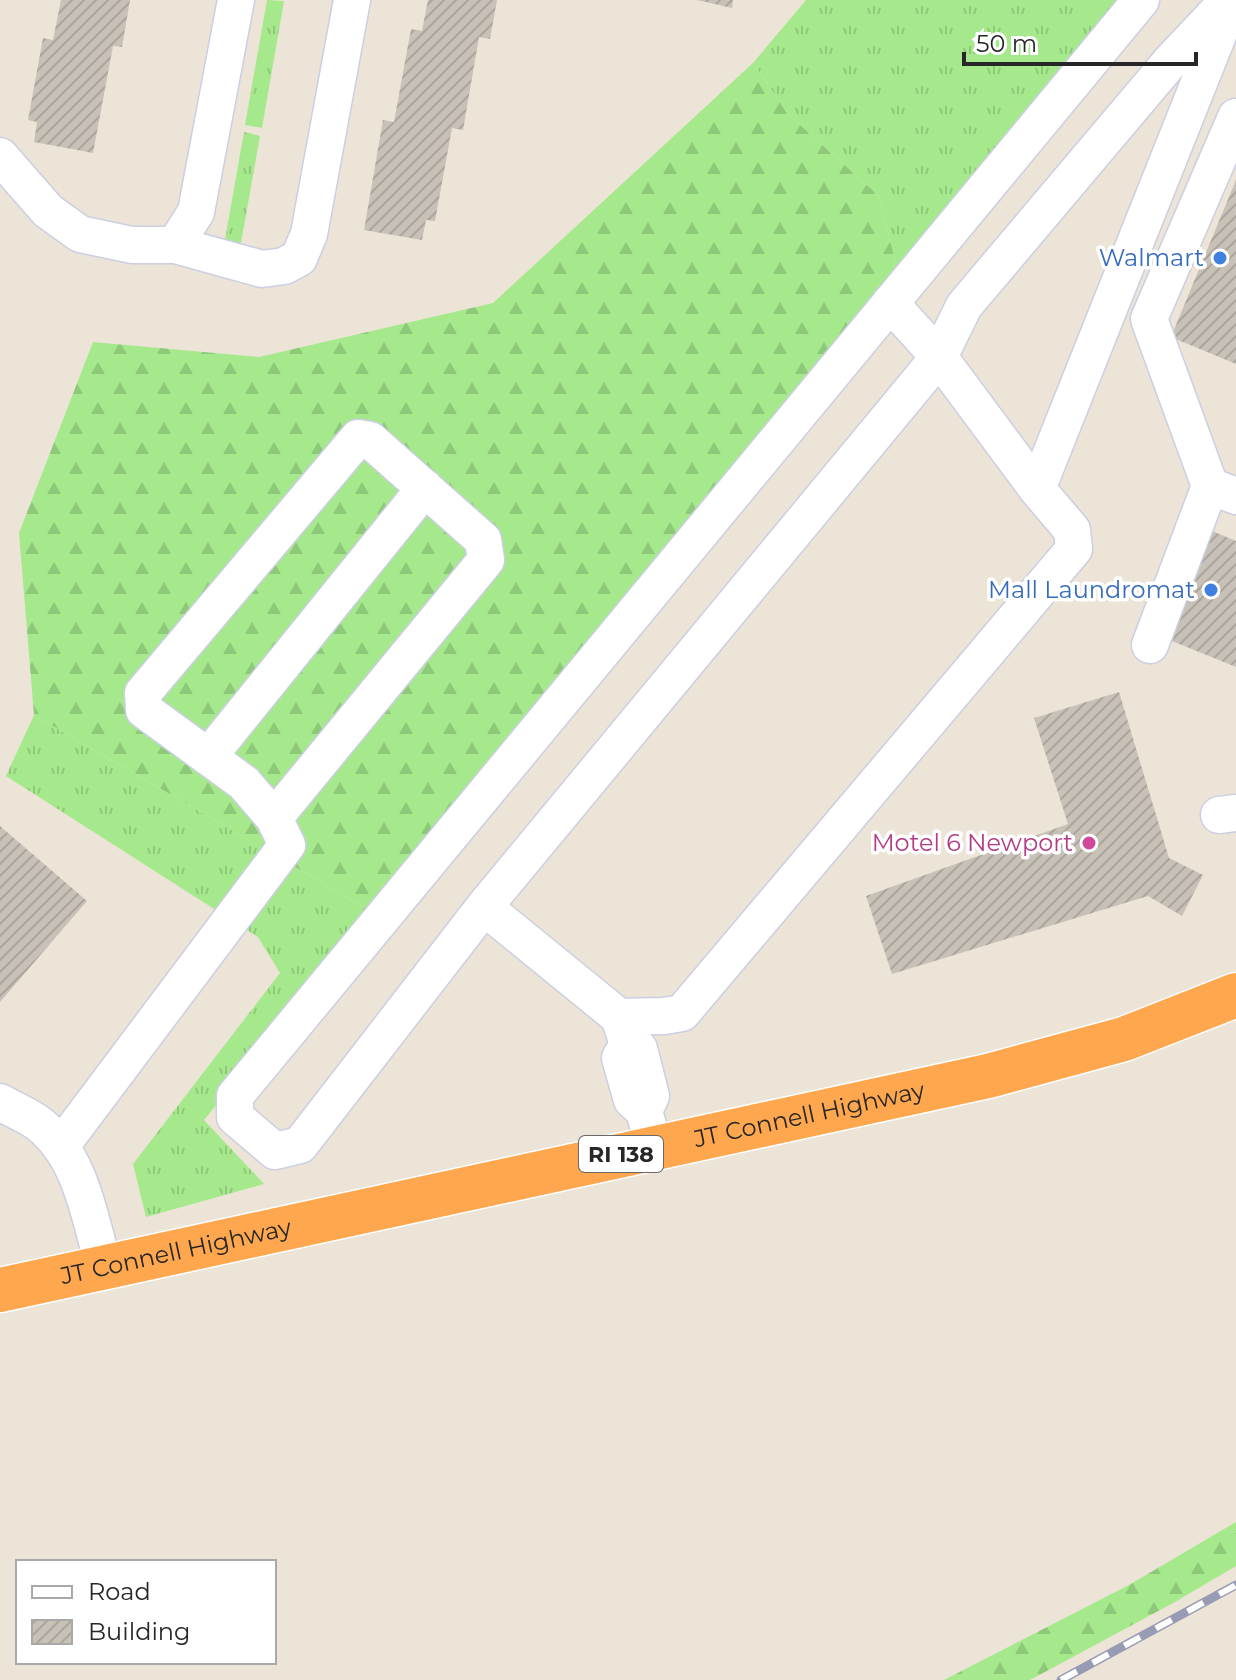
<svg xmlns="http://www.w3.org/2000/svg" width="1236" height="1680" font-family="Montserrat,sans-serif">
  <defs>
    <pattern id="grass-tufts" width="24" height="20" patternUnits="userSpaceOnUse" patternTransform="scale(2)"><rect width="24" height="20" fill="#a5e98c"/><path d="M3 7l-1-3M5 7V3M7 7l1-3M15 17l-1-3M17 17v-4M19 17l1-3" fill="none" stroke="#8ec879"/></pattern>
    <pattern id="forest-firs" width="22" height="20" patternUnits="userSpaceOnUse" patternTransform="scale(2)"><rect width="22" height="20" fill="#a5e98c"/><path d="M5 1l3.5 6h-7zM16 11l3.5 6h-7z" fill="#8ec879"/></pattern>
    <pattern id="building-hatch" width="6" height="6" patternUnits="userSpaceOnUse" patternTransform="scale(2)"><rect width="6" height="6" fill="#c7c1b7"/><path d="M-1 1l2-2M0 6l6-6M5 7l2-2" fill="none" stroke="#aba69d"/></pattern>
  </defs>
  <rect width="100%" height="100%" fill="#ece4d6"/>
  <path fill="url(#grass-tufts)" d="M 267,0 L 284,1 L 262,128 L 245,125 Z
    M 806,0 L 1130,0 L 900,280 L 879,196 L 789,115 L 753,63 Z
    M 244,132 L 260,136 L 239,254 L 223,251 Z
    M 34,715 L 374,913 L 204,1120 L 264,1184 L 146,1217 L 133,1164 L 280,973 L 258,937 L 6,776 Z"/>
  <path fill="url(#forest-firs)" d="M 753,63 L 789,115 L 879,196 L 900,280 L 374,913 L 34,715 L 19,533 L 93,342 L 259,357 L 493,303 Z
    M 1236,1522 L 1236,1566 L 1175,1602 L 1030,1680 L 944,1680 L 1129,1585 Z"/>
  <path fill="url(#building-hatch)" d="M 61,0 L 130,0 L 122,47 L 113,46 L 93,153 L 34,142 L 37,122 L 28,120 L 43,38 L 53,40 Z
    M 428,0 L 497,0 L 490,39 L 479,37 L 463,130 L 452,128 L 435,221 L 426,220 L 422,240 L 364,230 L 383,120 L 394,122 L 411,29 L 422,31 Z
    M 697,0 L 733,0 L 732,8 Z
    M 1236,180 L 1236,364 L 1171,337 Z
    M 1210,530 L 1236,541 L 1236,667 L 1167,639 Z
    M 1119,692 L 1169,858 L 1203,875 L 1182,916 L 1148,896 L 892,974 L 866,896 L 1068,824 L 1034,718 Z
    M 0,826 L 87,901 L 0,1002 Z"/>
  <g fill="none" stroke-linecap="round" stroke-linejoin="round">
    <defs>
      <path id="minor" d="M 0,156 L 48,211 L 80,234 L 132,245 L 175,245 L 262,269 L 284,266 L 299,258 L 309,234 L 352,0
        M 175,245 L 196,212 L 236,0
        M 890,303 L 939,357 L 1037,489
        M 1210,486 L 1149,319 L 1236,117
        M 1150,645 L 1210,486 L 1236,496
        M 208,757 L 425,488
        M 1219,815 L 1236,813
        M 484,907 L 939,357 L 964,306 L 1170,62 L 1220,9
        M 619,1017 L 664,1016 L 682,1013 L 1074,549 L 1072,530 L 1037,489 L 1232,0
        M 628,1044 L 619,1017 L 484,907 L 300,1145 L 275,1151 L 235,1117 L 235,1096 L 1141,0
        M 0,1102 C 12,1109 27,1115 38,1123 C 82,1157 89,1217 104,1267
        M 644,1111 L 651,1096 L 639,1049 L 628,1044 L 620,1058 L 632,1100 L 644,1111 L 654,1147
        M 61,1146 L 287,845 L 274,818 L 244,783 L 144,710 L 143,693 L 358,438 L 370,440 L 483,540 L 486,560 L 274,818"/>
      <g id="highway">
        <path id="s1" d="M 0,1290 L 988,1076 L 1124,1039 L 1236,995"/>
      </g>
    </defs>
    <use href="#minor" stroke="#cccee3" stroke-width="39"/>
    <use href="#highway" stroke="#fff" stroke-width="47"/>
    <use href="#minor" stroke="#fff" stroke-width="36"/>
    <use href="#highway" stroke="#ffa74e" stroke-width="44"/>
    <defs>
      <path id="rail" d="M 1061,1680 L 1236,1585"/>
    </defs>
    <use href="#rail" stroke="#999bb4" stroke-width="9"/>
    <use href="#rail" stroke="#fff" stroke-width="6" stroke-dasharray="18" stroke-linecap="butt"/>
  </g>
  <g fill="#3f7fe0" stroke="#fff" stroke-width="3">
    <circle cx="1220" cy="258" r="8"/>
    <circle cx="1211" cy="590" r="8"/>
  </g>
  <circle fill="#d1479c" stroke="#fff" stroke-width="3" cx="1089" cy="843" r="8"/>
  <g text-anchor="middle" stroke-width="7" stroke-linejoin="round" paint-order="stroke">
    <rect fill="#fff" stroke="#686868" stroke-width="2" x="579" y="1136" width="84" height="36" rx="6"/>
    <g font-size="22" font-weight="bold" fill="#272727">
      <text x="621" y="1162">RI 138</text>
    </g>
    <g font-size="24" fill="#366cbe" stroke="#fff" text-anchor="end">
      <text x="1204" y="266">Walmart</text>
      <text x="1195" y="598">Mall Laundromat</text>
    </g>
    <g font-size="24" fill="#b23c85" stroke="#fff" text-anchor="end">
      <text x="1073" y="851">Motel 6 Newport</text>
    </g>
    <g font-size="24" fill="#272727" stroke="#fff">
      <text dy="8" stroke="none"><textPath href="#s1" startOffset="828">JT Connell Highway</textPath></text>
      <text dy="8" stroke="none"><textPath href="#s1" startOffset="180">JT Connell Highway</textPath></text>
    </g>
  </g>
  <rect x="16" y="1560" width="260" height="104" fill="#ffffff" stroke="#a9a9a9" stroke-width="2"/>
  <rect x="32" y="1586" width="40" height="12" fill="#ffffff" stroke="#a9a9a9" stroke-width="2"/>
  <text x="88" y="1600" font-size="24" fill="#272727">Road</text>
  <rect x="32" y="1620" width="40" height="24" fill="url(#building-hatch)" stroke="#a9a9a9" stroke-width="2"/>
  <text x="88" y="1640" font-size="24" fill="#272727">Building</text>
  <path d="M964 52v12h232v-12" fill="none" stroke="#272727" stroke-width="4"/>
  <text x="976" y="52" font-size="24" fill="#272727" stroke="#ffffff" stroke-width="6" paint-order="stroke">50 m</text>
</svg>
